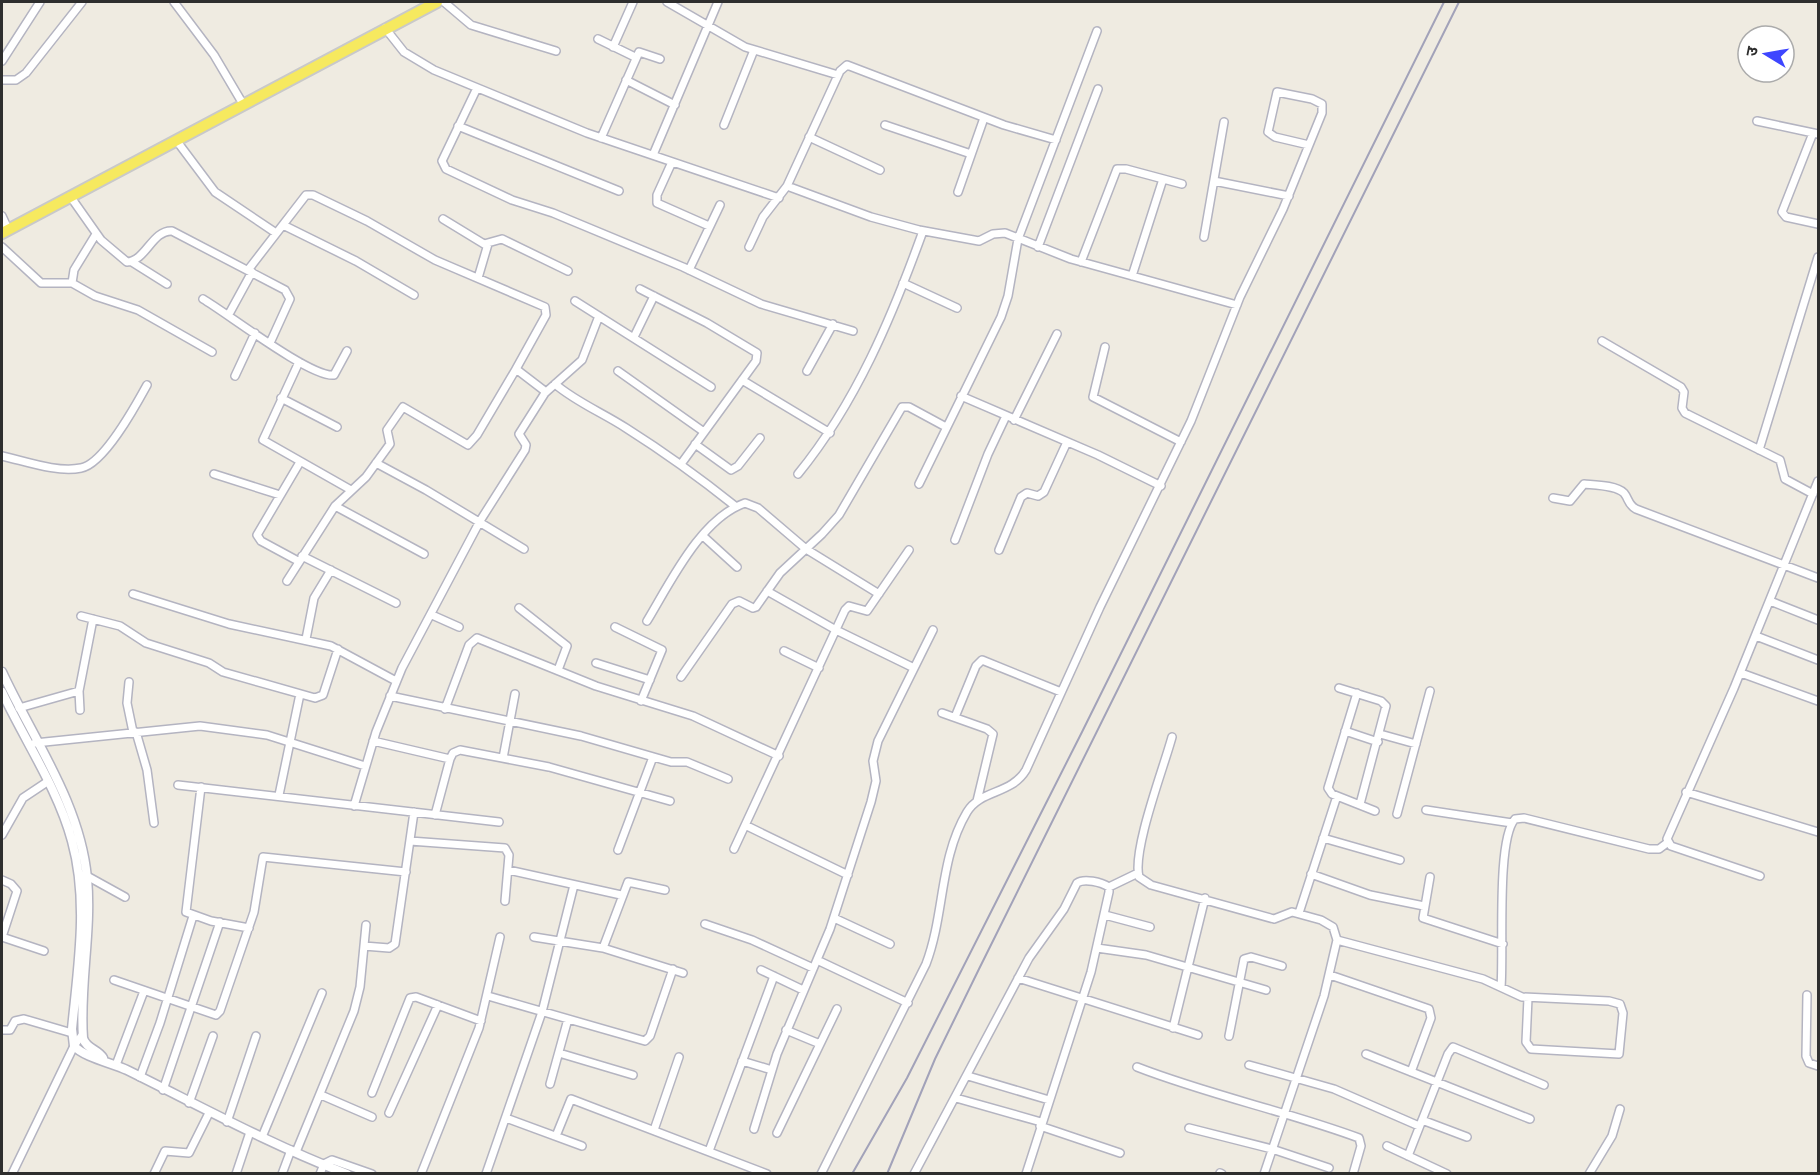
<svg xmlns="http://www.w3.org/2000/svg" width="1820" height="1175" font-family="Commissioner,'Noto Sans Devanagari',sans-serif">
  <rect width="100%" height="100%" fill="#efebe1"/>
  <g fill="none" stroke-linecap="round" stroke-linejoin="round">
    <defs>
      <path id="minor" d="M 174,2 L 214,55 L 243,104
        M 444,2 L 471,25 L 556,51
        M 667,2 L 745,47 L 838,75
        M 385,28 L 404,52 L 434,70 L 587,133 L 779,198
        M 598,39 L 635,57
        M 613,47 L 633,2
        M 2,61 L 40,2
        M 2,80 L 16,80 L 26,73 L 82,2
        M 626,80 L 675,105
        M 477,88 L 442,161 L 446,169 L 512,200 L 553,213 L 683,267 L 761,304 L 853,331
        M 1757,121 L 1818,134
        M 724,125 L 754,50
        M 885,125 L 971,154
        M 458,126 L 619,191
        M 1813,133 L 1782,212 L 1786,217 L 1818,224
        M 809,137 L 880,170
        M 601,138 L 639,52 L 660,59
        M 176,140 L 215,192 L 276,233
        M 653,155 L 718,2
        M 672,162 L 657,195 L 657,203 L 709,226
        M 1214,181 L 1289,196
        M 787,186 L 871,217 L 919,230 L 979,241 L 993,234 L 1005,233 L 1071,259 L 1237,305
        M 958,192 L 984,118
        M 70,196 L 101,240 L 127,262 C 146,261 152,230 172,231 L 285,290 L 290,299 L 270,343
        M 2,216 L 8,229
        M 443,219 L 484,244 L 502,239 L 568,271
        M 283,225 L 356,261 L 414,295
        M 96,234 L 74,270 L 72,283 L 95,296 L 138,310 L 212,352
        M 1204,237 L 1224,122
        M 2,247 L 41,283 L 72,283
        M 749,247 L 763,217 L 787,186 L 840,71 L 847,65 L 1004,125 L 1056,140
        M 1038,247 L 1098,89
        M 132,262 L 167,284
        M 1081,262 L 1117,169 L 1126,169 L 1182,184
        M 248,270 L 306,195 L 313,195 L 367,221 L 435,260 L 545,307 L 546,315 L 516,369
        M 689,270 L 720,205
        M 1132,276 L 1163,179
        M 478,278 L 488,244
        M 903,283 L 957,308
        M 640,289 L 707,323 L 757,353 L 756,361 L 681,464
        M 203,299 C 227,313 311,378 334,375 L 347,351
        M 575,301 L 711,387
        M 229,314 L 252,272
        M 634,337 L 654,296
        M 1602,341 L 1681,387 L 1684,392 L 1682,408 L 1685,413 L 1780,460 L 1785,479 L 1813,494
        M 1105,347 L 1093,397 L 1181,442
        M 299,362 L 263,440 L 351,490
        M 618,371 L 704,432
        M 807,371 L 833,324
        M 235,376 L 255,333
        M 742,380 L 830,433
        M 555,384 C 576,402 603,413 626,428 C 664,452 700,478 735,506
        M 961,396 L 1098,455 L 1161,486
        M 281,398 L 337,427
        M 1014,420 L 1057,334
        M 695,444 L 731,470 L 738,466 L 760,438
        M 1759,450 L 1818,257
        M 2,456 C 25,461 57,473 81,468 C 104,464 136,405 147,385
        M 376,463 L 426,490 L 524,549
        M 214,474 L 280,495
        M 798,474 C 856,403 892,317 923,231
        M 919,484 L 1001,317 L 1008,296 L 1018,239 L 1097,31
        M 1553,498 L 1570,501 L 1584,484 C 1594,485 1616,485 1624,493 C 1629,499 1628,505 1636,509 L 1818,578
        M 335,506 L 424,554
        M 703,536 L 737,567
        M 955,540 L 988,454 L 1006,416
        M 999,550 L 1021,497 L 1027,493 L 1038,496 L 1044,492 L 1067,442
        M 302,556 L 396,603
        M 298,561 L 261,541 L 257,535 L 300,462
        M 287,581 L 335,506 L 366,477 L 390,444 L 387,430 L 403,407 L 468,445 L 477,435 L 516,369 L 546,392
        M 767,591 L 836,630 L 914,668
        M 133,594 L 229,624 L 331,646 L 396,681
        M 1770,601 L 1818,620
        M 519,608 L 567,646 L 558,670
        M 432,615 L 459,627
        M 81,616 L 120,626 L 146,643 L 209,663 L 223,672 L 315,698 L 323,695 L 338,649
        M 647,621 C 670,583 701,518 745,503 L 758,508 L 806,549 L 879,594
        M 615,627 L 662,650 L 641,701
        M 1756,636 L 1818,660
        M 306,639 L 314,598 L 331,570
        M 784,651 L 819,668
        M 596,663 L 650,680
        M 1741,673 L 1818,701
        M 681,677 L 732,604 L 739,601 L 753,608 L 756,607 L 780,573 L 822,534 L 839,515 L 902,407 L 909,407 L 946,427
        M 129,682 L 127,703 L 133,732
        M 1339,688 L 1381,701 L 1386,706 L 1360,804
        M 1357,693 L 1328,788 L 1332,794 L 1375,811
        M 390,696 L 581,736 L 671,762 L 687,762 L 728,779
        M 19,708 L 79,691
        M 445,709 L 469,645 L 477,638 L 596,686 L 693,716 L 779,756
        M 80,710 L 79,691 L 93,619
        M 942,713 L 987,729 L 993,734 L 977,801
        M 955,717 L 976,666 L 982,660 L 1061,692
        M 1345,731 L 1378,742
        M 136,732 L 147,770 L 154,823
        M 1380,734 L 1416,744
        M 1172,737 C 1164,767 1132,850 1139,877 L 1151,885 L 1274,919 L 1292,912 L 1321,920 L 1333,927 L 1337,940 L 1324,996 L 1264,1174
        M 373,741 L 450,759
        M 35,743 L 200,726 L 267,735 L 365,766
        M 503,758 L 515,694
        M 178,785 L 499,822
        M 201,787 L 186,912 L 211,921 L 249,928
        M 1686,792 L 1818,832
        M 279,795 L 300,694
        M 354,806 L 376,732 L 402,668 L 480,521 L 525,450 L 526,445 L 519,434 L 545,393 L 582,360 L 599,316
        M 1426,810 L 1512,823
        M 1397,814 L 1430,691
        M 435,815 L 450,759 L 453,753 L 460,750 L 549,767 L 670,801
        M 747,826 L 848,875
        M 2,835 L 23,798 L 47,782
        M 1323,838 L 1400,860
        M 410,841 L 505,848 L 509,855 L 505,901
        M 734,849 L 845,610 L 849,606 L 867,611 L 909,550
        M 618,850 L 653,757
        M 508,870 L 621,895
        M 1311,874 L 1370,895 L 1424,906
        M 87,876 L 125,897
        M 1760,876 L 1671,846 L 1667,839 L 1734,688 L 1818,481
        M 1430,877 L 1423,918 L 1503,944
        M 2,880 L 11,884 L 17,891 L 2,937
        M 1109,887 L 1138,873
        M 1299,913 L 1337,796
        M 1105,915 L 1150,927
        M 834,918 L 890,944
        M 705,924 L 752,940 L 813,968
        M 2,937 L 44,951
        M 534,937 L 603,948 L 683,973
        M 1337,940 L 1483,979 L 1522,997 L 1609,1001 L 1620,1004 L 1623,1013 L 1619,1054 L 1531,1049 L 1526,1042 L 1528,998
        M 364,946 L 389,948 L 395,944 L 414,812
        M 603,948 L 628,882 L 665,890
        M 1097,948 L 1146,955 L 1266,990
        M 817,960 L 908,1003
        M 761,970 L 803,990
        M 1330,975 L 1429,1009 L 1431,1018 L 1411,1072
        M 1018,978 L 1198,1035
        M 114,980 L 216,1015 L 220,1011 L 254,912 L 263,857 L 406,872
        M 1501,987 C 1504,953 1496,840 1515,819 L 1524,818 L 1649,849 L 1659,849 L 1667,843
        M 1807,995 L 1806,1056 L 1809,1063 L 1818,1066
        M 488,996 L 645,1041 L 650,1036 L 673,969
        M 1173,1028 L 1205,898
        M 2,1030 L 10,1030 L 15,1021 L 24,1019 L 72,1033
        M 786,1030 L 820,1044
        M 1229,1036 L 1244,959 L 1251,957 L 1282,966
        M 559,1053 L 633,1075
        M 1366,1054 L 1530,1119
        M 742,1061 L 772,1070
        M 116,1065 L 144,991
        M 1249,1065 L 1334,1089 L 1419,1126
        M 1137,1067 C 1209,1095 1286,1111 1359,1138 L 1361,1146 L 1353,1174
        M 968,1076 L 1049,1100
        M 140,1077 L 160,1023 L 193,916
        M 550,1084 L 568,1019
        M 163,1090 L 220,922
        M 372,1093 L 410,998 L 416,997 L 481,1021
        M 321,1095 L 372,1117
        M 956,1098 L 1041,1122
        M 189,1103 L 213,1036
        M 389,1113 L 438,1005
        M 506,1118 L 582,1146
        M 1422,1120 L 1467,1137
        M 227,1122 L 256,1036
        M 1040,1126 L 1120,1153
        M 1189,1128 L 1272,1149 L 1329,1168
        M 754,1129 L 777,1054 L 830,929 L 871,802 L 876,781 L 873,761 L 878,741 L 933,630
        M 654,1130 L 679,1057
        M 777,1133 L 837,1009
        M 556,1136 L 571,1099 L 767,1174
        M 262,1137 L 322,993
        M 1387,1146 L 1447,1174
        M 709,1151 L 774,976
        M 296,1152 L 354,1011 L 360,987 L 366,925
        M 1408,1156 L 1448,1054 L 1453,1047 L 1544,1085
        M 1220,1173 L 1222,1174
        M 12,1174 L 74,1046 L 82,1035
        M 154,1174 L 165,1151 L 189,1153 L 209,1113
        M 236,1174 L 250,1132
        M 282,1174 L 291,1150
        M 320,1174 L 324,1164 L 332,1160 L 372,1174
        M 421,1174 L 479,1028 L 500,937
        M 486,1174 L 542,1012 L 574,885
        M 821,1174 L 926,964 C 945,914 939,859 967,812 C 981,789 1011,795 1026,770 L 1100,607 L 1191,421 L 1240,297 L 1283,209 L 1322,113 L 1322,104 L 1312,99 L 1277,92 L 1268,132 L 1275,137 L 1309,145
        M 914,1174 L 1029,958 L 1064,909 L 1077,883 C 1084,878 1101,882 1109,887 L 1109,892 L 1091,972 L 1026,1174
        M 1589,1174 L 1612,1136 L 1620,1109"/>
      <path id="tertiary" d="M 2,672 C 33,739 80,803 87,878 C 92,932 79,985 83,1038 C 86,1049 98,1049 103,1058
        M 2,692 C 25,741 58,789 72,841 C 89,902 78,967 72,1029 L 74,1046 C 84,1057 112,1063 127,1070 C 200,1106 271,1145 347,1174"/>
      <path id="primary" d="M 2,233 L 437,2"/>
    </defs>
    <use href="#minor" stroke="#b4b4c1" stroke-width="10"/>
    <use href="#tertiary" stroke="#b4b4c1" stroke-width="11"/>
    <use href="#primary" stroke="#c9c9c9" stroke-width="14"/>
    <use href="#minor" stroke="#fff" stroke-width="7"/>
    <use href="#tertiary" stroke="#fff" stroke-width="8"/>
    <use href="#primary" stroke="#f6e95f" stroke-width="10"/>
    <path stroke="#a2a2b9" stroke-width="2" d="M 852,1174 L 907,1078 L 1082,732 L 1444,2
      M 887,1174 L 935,1059 L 979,969 L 1459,2"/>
  </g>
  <rect width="1820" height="1175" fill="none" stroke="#2e2e2e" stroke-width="6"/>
  <g transform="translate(1766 54) rotate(281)"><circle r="28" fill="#ffffff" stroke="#ababab" stroke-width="1.5"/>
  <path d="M0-4.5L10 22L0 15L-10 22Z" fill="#3e46ff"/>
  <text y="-9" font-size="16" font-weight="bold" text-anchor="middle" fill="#2e2e2e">उ</text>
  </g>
</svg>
